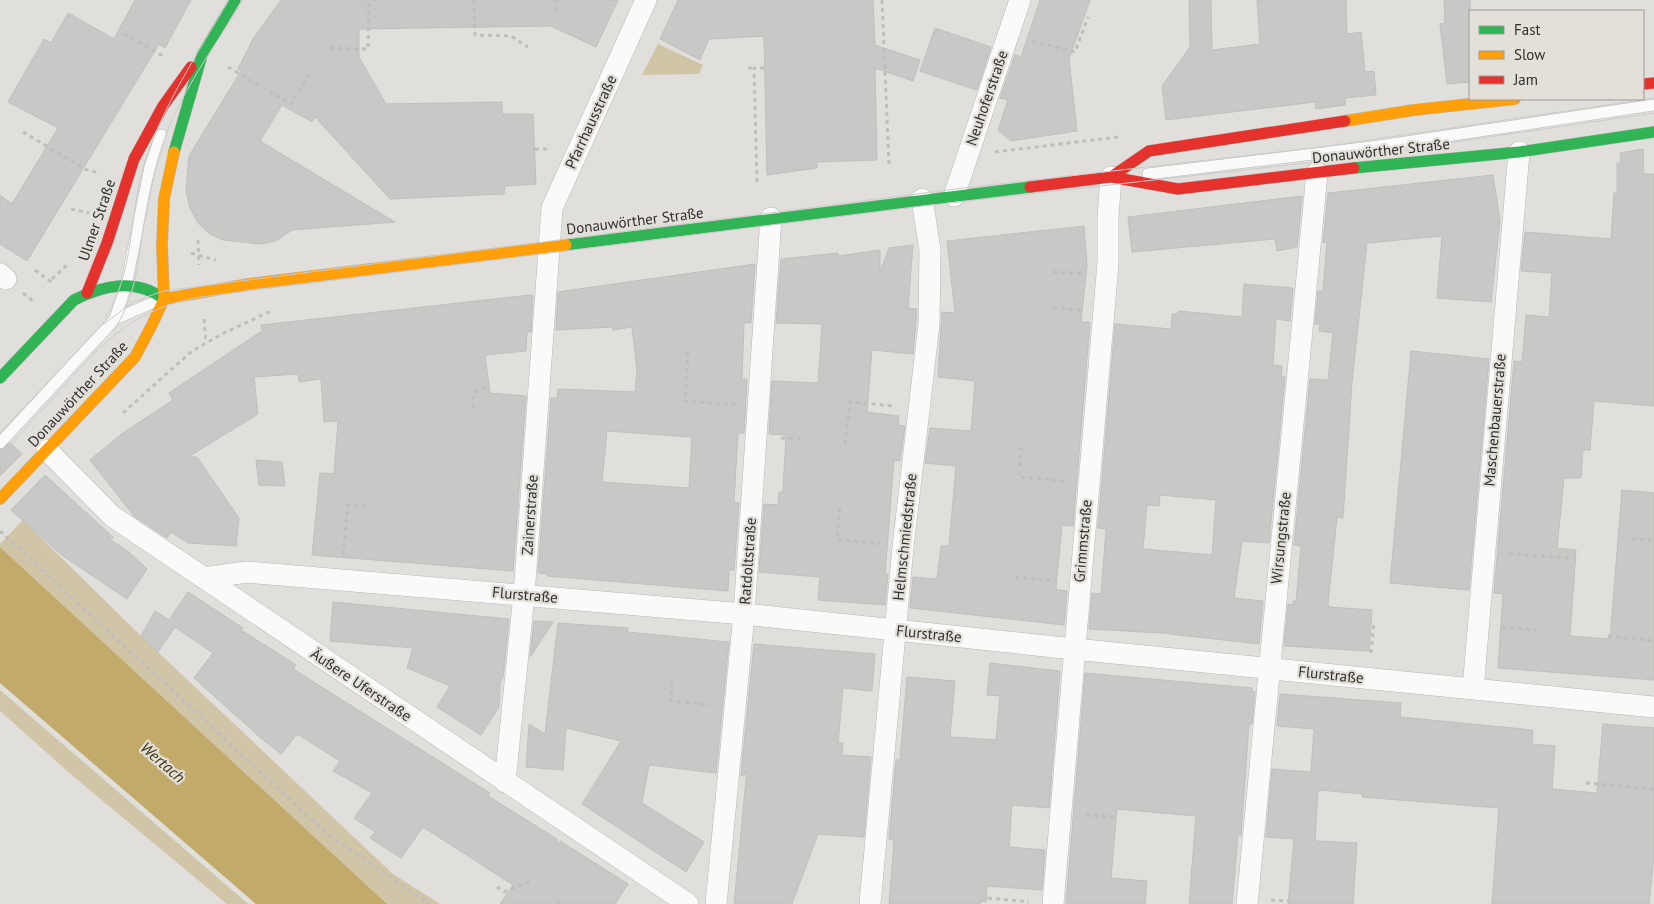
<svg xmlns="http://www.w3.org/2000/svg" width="1654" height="904" font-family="'PT Sans',sans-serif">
  <rect width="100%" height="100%" fill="#e1dfdc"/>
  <path fill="#d1c5a8" d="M 658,44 L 703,65 L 699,74 L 642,75 Z
    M 23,520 L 141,636 L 393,874 L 440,904 L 387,904 L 0,547 L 0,544 Z
    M 0,690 L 246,902 L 249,904 L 227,904 L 74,777 L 0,711 Z"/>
  <path fill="#c1aa6a" d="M 0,547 L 387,904 L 256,904 L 0,683 Z"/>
  <path fill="#c8c8c7" stroke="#bfbfbf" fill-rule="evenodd" d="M 135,0 L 191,0 L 165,48 L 159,44 L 27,261 L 0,244 L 0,195 L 12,204 L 58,128 L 8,102 L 44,39 L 51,43 L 68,13 L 114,39 Z
    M 281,0 L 618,0 L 596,47 L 551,26 L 359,29 L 359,57 L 386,104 L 502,102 L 502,114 L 533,114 L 536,184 L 505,186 L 504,194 L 390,199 L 315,117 L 312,122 L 282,105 L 260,141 L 395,222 L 292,230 L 276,241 L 260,244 L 223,240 L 210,234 L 198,223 L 190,208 L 186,191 L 189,156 L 241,71 L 238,69 L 253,39 Z
    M 678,0 L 873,0 L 875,45 L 920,60 L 913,81 L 875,68 L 877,160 L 817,162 L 817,168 L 767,175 L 764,36 L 709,39 L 700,60 L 660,39 Z
    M 1040,0 L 1090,0 L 1069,59 L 1077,131 L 1011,141 L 998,130 L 1008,100 L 1000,98 L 1015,55 L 1021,57 Z
    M 1189,0 L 1211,0 L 1212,50 L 1260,44 L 1257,0 L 1346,0 L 1347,34 L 1361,32 L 1365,72 L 1374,71 L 1376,95 L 1345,98 L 1345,105 L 1316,109 L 1315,102 L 1166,120 L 1162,86 L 1190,47 Z
    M 1444,0 L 1470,0 L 1470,82 L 1447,84 L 1440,24 L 1445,23 Z
    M 935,28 L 991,47 L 977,90 L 920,71 Z
    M 1643,149 L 1644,174 L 1654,174 L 1654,406 L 1594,401 L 1590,450 L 1583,450 L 1581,478 L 1564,478 L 1557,548 L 1576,550 L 1570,636 L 1610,639 L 1622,490 L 1654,493 L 1654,680 L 1498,668 L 1503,594 L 1494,593 L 1514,361 L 1522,362 L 1526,315 L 1549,317 L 1552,273 L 1521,271 L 1525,232 L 1611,239 L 1614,193 L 1617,193 L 1617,163 L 1621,163 L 1620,153 Z
    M 1493,175 L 1500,221 L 1491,302 L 1437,298 L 1442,236 L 1367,243 L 1352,382 L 1343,518 L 1337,517 L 1328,604 L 1329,607 L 1372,610 L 1369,651 L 1284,646 L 1288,604 L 1293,605 L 1293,601 L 1296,601 L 1301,546 L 1294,545 L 1310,379 L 1328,380 L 1333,333 L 1319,331 L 1320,324 L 1315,324 L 1318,291 L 1323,291 L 1327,242 L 1323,243 L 1328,193 Z
    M 1302,196 L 1297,247 L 1277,251 L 1275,239 L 1132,252 L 1128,217 Z
    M 1084,226 L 1087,265 L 1081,322 L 1090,322 L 1073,526 L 1062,525 L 1056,587 L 1057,590 L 1067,591 L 1064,625 L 910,608 L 913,577 L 937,579 L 941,546 L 949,546 L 956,466 L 925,463 L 930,428 L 971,431 L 975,381 L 938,377 L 942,312 L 955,313 L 947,241 Z
    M 913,245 L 908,308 L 917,309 L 913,354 L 872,350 L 867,412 L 899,416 L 898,425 L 905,426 L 900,461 L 894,460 L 885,574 L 888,574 L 885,605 L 818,600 L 820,577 L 759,572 L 764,504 L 778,505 L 779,492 L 783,492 L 786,435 L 769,434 L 772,381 L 818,383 L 822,324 L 776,323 L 781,259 L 838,253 L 839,256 L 880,250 L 880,272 L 889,248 Z
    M 755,264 L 751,323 L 744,323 L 742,379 L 747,379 L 744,433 L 738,433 L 734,502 L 739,503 L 734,570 L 729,570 L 728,591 L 547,576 L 547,574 L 538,573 L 551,398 L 557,398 L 558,389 L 635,392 L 637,370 L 632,327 L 613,330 L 612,327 L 556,330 L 558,292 ZM 607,431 L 692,437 L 689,488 L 602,482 Z
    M 1244,284 L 1293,288 L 1290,321 L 1276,319 L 1273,365 L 1282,366 L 1281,377 L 1285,377 L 1269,543 L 1242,541 L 1234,598 L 1263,601 L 1259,644 L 1162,633 L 1089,629 L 1092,593 L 1101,594 L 1106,529 L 1098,528 L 1115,324 L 1171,329 L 1172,314 L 1178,314 L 1178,311 L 1242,317 ZM 1160,495 L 1216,500 L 1212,555 L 1143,549 L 1147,505 L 1159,506 Z
    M 530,295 L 533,296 L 531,332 L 527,332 L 526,351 L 485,355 L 490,393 L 526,396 L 513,571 L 312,555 L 320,473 L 334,474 L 338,421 L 324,422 L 321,379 L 299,382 L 298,374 L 254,377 L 258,414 L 188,457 L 197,457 L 239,518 L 236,546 L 188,543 L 171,532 L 167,538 L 134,516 L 90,460 L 123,433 L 173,400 L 169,393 L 262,331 L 261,325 Z
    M 1411,351 L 1489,359 L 1469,590 L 1390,583 Z
    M 10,443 L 22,454 L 0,476 L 0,450 Z
    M 256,460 L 282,462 L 285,486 L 259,485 Z
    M 45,475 L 114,538 L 107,537 L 130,553 L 147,569 L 127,599 L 63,556 L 11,510 Z
    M 188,592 L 243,628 L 241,630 L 296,665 L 293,669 L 490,793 L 488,796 L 557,839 L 557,845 L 560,841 L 628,884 L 615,904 L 500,904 L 513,885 L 423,827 L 401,858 L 370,838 L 375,832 L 354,818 L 372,793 L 333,771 L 340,761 L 297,734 L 281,754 L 262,739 L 194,678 L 213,653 L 175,627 L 158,652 L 141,636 L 155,611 L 169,620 Z
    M 333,602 L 509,619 L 503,677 L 500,683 L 499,707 L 481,735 L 437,707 L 450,686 L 407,668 L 413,648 L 330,641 Z
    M 534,621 L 553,622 L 531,656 L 530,656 Z
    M 558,623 L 628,628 L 627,632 L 729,642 L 716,773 L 649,765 L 642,803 L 704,842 L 686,872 L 582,804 L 621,741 L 566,728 L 563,770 L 526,767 L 529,724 L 545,734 Z
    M 754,644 L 875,654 L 872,691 L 843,688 L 838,743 L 843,743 L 842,755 L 871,757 L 864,837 L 818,834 L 792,904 L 734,904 L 747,770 L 744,776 L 741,775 Z
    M 990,663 L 1060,671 L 1049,808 L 1012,805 L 1009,847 L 1045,850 L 1042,890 L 987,886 L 986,902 L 980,901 L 980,904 L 889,904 L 894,840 L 889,839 L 896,760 L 900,760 L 907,677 L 955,681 L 950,737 L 996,740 L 1000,696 L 987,695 Z
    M 1085,673 L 1252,688 L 1252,691 L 1255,692 L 1252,724 L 1249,724 L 1241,835 L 1238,835 L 1232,904 L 1189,904 L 1196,816 L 1117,809 L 1111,878 L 1147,881 L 1145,904 L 1066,904 Z
    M 1280,694 L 1401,703 L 1400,717 L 1533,730 L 1532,744 L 1555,746 L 1552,789 L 1597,793 L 1603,724 L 1654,728 L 1654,856 L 1649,904 L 1492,904 L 1499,808 L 1362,797 L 1363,794 L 1318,790 L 1315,841 L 1357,843 L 1353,904 L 1288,904 L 1294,839 L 1266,837 L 1272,769 L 1311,772 L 1314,729 L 1277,726 Z"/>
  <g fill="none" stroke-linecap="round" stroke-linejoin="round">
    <defs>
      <path id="lane" d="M 1148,174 L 1379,146 L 1654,105
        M 115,319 L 126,285 L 150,167 L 161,135
        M 0,443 L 115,319 L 159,300"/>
      <path id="street" d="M 954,196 L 1020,0
        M 0,274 L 6,279
        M 47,450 L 112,516 L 688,904
        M 203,578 L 247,572 L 744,614 L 1074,649 L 1654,707
        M 1473,689 L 1519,152
        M 505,782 L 524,595 L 552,208 L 646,0
        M 716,904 L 744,614 L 771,218
        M 870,904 L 903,547 L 929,324 L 930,250 L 922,199
        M 1053,904 L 1108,263 L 1108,217 L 1111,177
        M 1247,904 L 1317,173"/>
      <path id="fast" d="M 174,152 L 202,55 L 235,0
        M 1354,168 L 1519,152 L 1654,132
        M 566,245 L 1030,187
        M 0,378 L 74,300 C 104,285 135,278 164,299"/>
      <path id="slow" d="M 1345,121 L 1414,110 L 1515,99
        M 164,299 L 249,284 L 566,245
        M 0,499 L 135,357 L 152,325 L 164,299 L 162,246 L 164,199 L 174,152"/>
      <path id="jam" d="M 1643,84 L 1654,83
        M 1111,177 L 1149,151 L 1345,121
        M 1030,187 L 1111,177 L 1178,189 L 1354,168
        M 87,293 L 107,243 L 134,159 L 163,106 L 191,67"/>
    </defs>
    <use href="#lane" stroke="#bab9b7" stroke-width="12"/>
    <use href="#street" stroke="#bab9b7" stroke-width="22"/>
    <use href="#fast" stroke="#bab9b7" stroke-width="12"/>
    <use href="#slow" stroke="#bab9b7" stroke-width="12"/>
    <use href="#jam" stroke="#bab9b7" stroke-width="12"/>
    <path stroke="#bebebc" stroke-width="3" stroke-dasharray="4 4" stroke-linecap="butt" d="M 474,0 L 475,35 L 511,36 L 528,47
      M 882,0 L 889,165
      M 556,11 L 556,0
      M 124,34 L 165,57
      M 1032,41 L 1075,52 L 1088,17
      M 330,48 L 368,49 L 369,0
      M 228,67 L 291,104 L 310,73
      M 748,68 L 754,68
      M 23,132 L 87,170 L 100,173
      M 535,149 L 551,149
      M 995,152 L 1118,137
      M 757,182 L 754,68 L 765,68
      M 71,209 L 89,213
      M 198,240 L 199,265
      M 191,253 L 216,260
      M 35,270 L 54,284
      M 1053,272 L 1084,273
      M 52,279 L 67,265
      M 23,293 L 33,301
      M 1053,308 L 1081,310
      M 204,319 L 206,343
      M 688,352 L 685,401 L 735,405
      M 473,408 L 474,393 L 486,387
      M 123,413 L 192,351 L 222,334 L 273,310
      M 781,438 L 803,439
      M 845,444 L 850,402 L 895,406
      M 1021,447 L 1019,477 L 1065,481
      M 840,508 L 837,539 L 880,544
      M 0,531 L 326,833 L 430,904
      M 1632,539 L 1654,540
      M 1509,554 L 1568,558
      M 343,555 L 348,505 L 370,506
      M 1015,577 L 1056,581
      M 1502,627 L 1537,630
      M 1608,636 L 1654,641
      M 1371,653 L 1374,621
      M 672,683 L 671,701 L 710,705
      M 1586,783 L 1654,789
      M 1086,815 L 1115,817
      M 497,887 L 504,892 L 532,880
      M 988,898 L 1029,902
      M 1271,900 L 1290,901
      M 557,904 L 560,897"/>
    <use href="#lane" stroke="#fafafa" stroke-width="11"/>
    <use href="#street" stroke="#fafafa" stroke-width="21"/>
    <use href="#fast" stroke="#30b455" stroke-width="11"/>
    <use href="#slow" stroke="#ff9f0a" stroke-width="11"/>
    <use href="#jam" stroke="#e5322d" stroke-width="11"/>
    <path stroke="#cccbcb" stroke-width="1" d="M 105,318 C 135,273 129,214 144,164 C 163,105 198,53 229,0
      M 113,331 C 132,304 137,274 141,242 C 146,209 152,177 162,146 C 178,95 216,45 243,0
      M 94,354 C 124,323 158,304 201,297 L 922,206 L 1324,161 L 1654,113
      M 0,433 L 101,326 L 133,302 L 163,291 L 955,189 L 1322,147 L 1654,98
      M 0,456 L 97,350"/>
  </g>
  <g text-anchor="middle" stroke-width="4.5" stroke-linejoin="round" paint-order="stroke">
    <g font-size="15" fill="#2e2e2b" stroke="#e3e0da">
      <text transform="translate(987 98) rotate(-71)" y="5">Neuhoferstraße</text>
      <text transform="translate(591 122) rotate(-65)" y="5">Pfarrhausstraße</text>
      <text transform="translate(1381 151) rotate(-6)" y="5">Donauwörther Straße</text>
      <text transform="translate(97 220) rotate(-71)" y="5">Ulmer Straße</text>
      <text transform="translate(635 221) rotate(-7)" y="5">Donauwörther Straße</text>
      <text transform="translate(78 394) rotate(-47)" y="5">Donauwörther Straße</text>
      <text transform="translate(1495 420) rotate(-85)" y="5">Maschenbauerstraße</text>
      <text transform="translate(530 515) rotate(-86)" y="5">Zainerstraße</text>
      <text transform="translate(905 537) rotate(-84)" y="5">Helmschmiedstraße</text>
      <text transform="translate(1281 538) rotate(-84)" y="5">Wirsungstraße</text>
      <text transform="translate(1083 541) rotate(-85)" y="5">Grimmstraße</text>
      <text transform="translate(748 561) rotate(-86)" y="5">Ratdoltstraße</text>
      <text transform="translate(525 595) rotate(5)" y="5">Flurstraße</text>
      <text transform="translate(929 634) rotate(6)" y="5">Flurstraße</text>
      <text transform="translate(1331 675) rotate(6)" y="5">Flurstraße</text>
      <text transform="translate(361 685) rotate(34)" y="5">Äußere Uferstraße</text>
    </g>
    <g font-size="16" font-style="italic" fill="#41330c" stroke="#e3e0da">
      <text transform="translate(163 762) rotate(41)" y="6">Wertach</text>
    </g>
  </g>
  <rect x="1469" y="10" width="175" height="90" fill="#e3e0da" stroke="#9b9994"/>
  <rect x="1479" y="26" width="25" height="8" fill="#30b455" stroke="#9b9994"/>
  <text x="1514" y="35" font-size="15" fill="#2e2e2b">Fast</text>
  <rect x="1479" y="51" width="25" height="8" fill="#ff9f0a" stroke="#9b9994"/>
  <text x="1514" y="60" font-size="15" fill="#2e2e2b">Slow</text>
  <rect x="1479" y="76" width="25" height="8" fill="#e5322d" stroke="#9b9994"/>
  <text x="1514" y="85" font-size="15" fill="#2e2e2b">Jam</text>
</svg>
